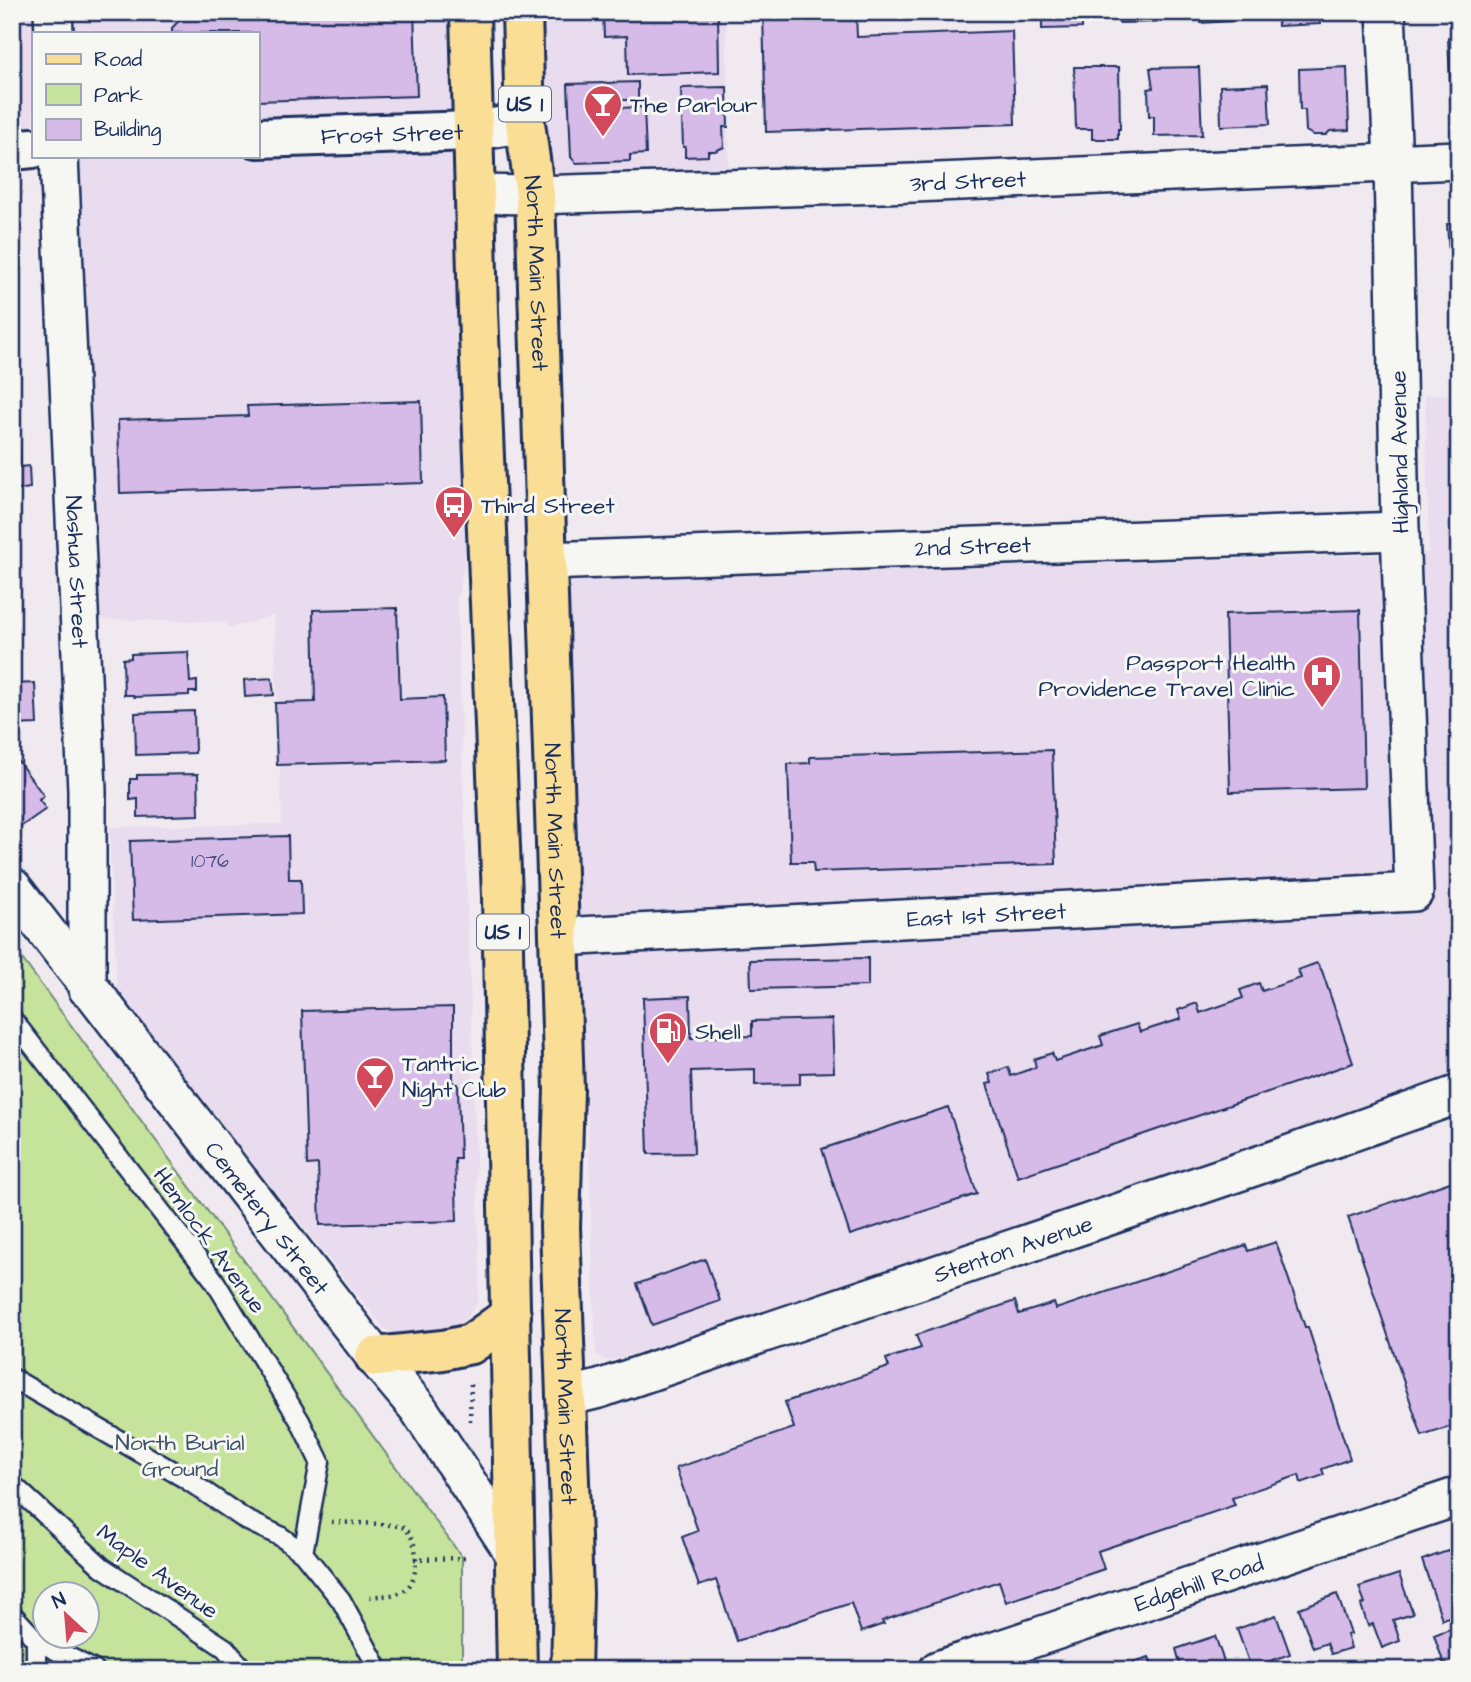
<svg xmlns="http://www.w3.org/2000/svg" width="1471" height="1682" font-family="'Architects Daughter',sans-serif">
  <rect width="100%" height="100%" fill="#f0eaf0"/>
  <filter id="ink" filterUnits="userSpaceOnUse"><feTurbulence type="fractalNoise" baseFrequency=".0143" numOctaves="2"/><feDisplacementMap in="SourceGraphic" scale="14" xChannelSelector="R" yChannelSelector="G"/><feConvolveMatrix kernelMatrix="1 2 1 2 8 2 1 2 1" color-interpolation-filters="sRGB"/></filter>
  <g filter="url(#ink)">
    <path fill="#e8dcee" d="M 12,12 L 471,12 L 486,444 L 457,602 L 480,1273 L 478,1302 L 468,1317 L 455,1327 L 440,1332 L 393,1334 L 384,1328 L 122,999 L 117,989 L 109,827 L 282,824 L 274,615 L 231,628 L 223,622 L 82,619 L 54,156 L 257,156 L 257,33 L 33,33 L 33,156 L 12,157 Z
      M 528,12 L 726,12 L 729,189 L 545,192 Z
      M 1459,394 L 1459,1106 L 609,1361 L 603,1359 L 596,1353 L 582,963 L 562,594 L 569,580 L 1429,553 L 1425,395 Z"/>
    <path fill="#c6e39b" stroke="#70897c" stroke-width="2" fill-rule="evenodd" d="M 12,945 L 462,1557 L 462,1670 L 12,1670 ZM 46,1594 L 88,1594 L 88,1636 L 46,1636 Z"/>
    <path fill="#d6bbe9" stroke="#1b2f5e" stroke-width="2" d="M 187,12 L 414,12 L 417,96 L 257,101 L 257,33 L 172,33 L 172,28 Z
      M 603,12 L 718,12 L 719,72 L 628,75 L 627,36 L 604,37 Z
      M 763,12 L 856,12 L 857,37 L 1012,31 L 1015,124 L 766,132 Z
      M 1042,12 L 1082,12 L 1082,28 L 1042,29 Z
      M 1119,12 L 1159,12 L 1159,22 L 1119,23 Z
      M 1201,12 L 1230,12 L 1231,21 L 1201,23 Z
      M 1277,12 L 1320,12 L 1320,24 L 1278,26 Z
      M 1448,37 L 1459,37 L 1459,114 L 1455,114 L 1454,105 L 1451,104 Z
      M 12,59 L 18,59 L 18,82 L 12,82 Z
      M 1074,67 L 1119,67 L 1120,129 L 1118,129 L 1118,139 L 1092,139 L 1092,129 L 1076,129 Z
      M 1199,67 L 1202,135 L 1154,136 L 1154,116 L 1149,116 L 1148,89 L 1153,88 L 1150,68 Z
      M 1347,67 L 1349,130 L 1330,131 L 1326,135 L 1313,135 L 1306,131 L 1305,110 L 1300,110 L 1299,69 Z
      M 638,82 L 638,100 L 618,100 L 618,108 L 644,107 L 646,154 L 630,155 L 630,161 L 576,163 L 571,157 L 568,84 Z
      M 1268,84 L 1270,124 L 1221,126 L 1220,86 Z
      M 727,87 L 728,127 L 723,127 L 724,147 L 715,151 L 708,151 L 708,156 L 685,157 L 685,147 L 683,147 L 681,88 Z
      M 1459,223 L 1459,283 L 1451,283 L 1447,224 Z
      M 421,401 L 423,483 L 120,493 L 118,420 L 248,416 L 247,406 Z
      M 19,445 L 20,467 L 29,466 L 30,488 L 12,491 L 12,446 Z
      M 397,608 L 400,699 L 443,697 L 445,760 L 277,765 L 275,703 L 315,702 L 313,610 Z
      M 1360,610 L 1364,788 L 1230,792 L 1225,614 Z
      M 188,652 L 190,682 L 197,681 L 197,692 L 189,692 L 189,695 L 134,697 L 133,695 L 124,695 L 123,659 L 131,658 L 131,654 Z
      M 272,678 L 274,695 L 245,697 L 244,680 Z
      M 35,683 L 37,724 L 12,725 L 12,684 Z
      M 194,711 L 195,753 L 136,755 L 135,713 Z
      M 1052,750 L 1056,864 L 814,872 L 813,862 L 791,862 L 788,764 L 810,763 L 810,757 Z
      M 15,757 L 44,796 L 39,800 L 46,809 L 16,830 L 12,825 L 12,759 Z
      M 198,774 L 199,815 L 138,817 L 138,799 L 130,800 L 130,779 L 137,779 L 137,775 Z
      M 288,836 L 289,879 L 301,879 L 302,914 L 133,920 L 130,841 Z
      M 868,958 L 868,986 L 751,989 L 750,960 Z
      M 1317,963 L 1322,971 L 1353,1063 L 1018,1177 L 987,1084 L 992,1083 L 989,1074 L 1008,1067 L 1011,1076 L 1036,1067 L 1034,1059 L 1052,1053 L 1055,1061 L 1103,1045 L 1100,1036 L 1137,1024 L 1140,1032 L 1181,1019 L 1178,1010 L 1197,1003 L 1200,1013 L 1243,998 L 1240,990 L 1259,983 L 1262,991 L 1301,978 L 1298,970 Z
      M 690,996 L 691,1038 L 752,1036 L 752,1021 L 832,1019 L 834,1072 L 800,1073 L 800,1084 L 755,1085 L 755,1069 L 691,1071 L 694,1153 L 648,1154 L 643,998 Z
      M 453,1007 L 453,1084 L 458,1084 L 460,1159 L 455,1159 L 457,1221 L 320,1225 L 318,1164 L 307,1165 L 302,1011 Z
      M 948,1107 L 977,1194 L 850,1235 L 822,1149 Z
      M 1459,1179 L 1459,1424 L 1422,1436 L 1348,1217 Z
      M 1276,1242 L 1305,1327 L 1308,1327 L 1350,1459 L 1322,1469 L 1324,1475 L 1301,1483 L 1299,1475 L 1232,1498 L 1235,1505 L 1098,1551 L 1104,1569 L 1006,1602 L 999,1581 L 882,1621 L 884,1624 L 861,1632 L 851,1603 L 737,1641 L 716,1580 L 699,1586 L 682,1537 L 698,1531 L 676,1468 L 794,1428 L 785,1402 L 889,1367 L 886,1359 L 921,1348 L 916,1335 L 1015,1301 L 1019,1314 L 1054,1303 L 1056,1309 L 1246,1245 L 1248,1251 Z
      M 705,1259 L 720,1301 L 652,1325 L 637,1284 Z
      M 1459,1547 L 1459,1614 L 1442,1619 L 1422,1560 Z
      M 1399,1574 L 1413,1614 L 1393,1620 L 1400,1641 L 1382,1648 L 1373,1624 L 1368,1626 L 1361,1605 L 1365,1603 L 1359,1587 Z
      M 1337,1594 L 1351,1634 L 1347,1635 L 1351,1648 L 1331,1654 L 1327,1643 L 1313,1648 L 1299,1608 Z
      M 1276,1615 L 1290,1654 L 1251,1668 L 1237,1629 Z
      M 1452,1628 L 1459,1648 L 1459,1658 L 1444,1664 L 1434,1635 Z
      M 1215,1636 L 1227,1670 L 1177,1670 L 1181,1667 L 1176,1649 Z
      M 1149,1657 L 1152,1664 L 1156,1663 L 1158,1670 L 1133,1670 L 1133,1662 Z"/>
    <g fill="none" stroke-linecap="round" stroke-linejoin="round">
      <defs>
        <path id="lane" d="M 12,1019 L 214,1280 L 300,1421 L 320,1462 L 303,1553
          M 12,1378 L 186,1479 L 246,1520 L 280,1536 L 303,1553 L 341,1600 L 379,1670
          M 12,1484 L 102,1567 L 225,1648 L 244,1670
          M 12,1614 L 36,1640 L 94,1670
          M 36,1640 L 36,1670"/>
        <g id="street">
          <path d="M 53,12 L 54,33"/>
          <path id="s1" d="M 59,156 L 87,790 L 87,988"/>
          <path id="s2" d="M 476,194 L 535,195 L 914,183 L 1459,160"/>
          <path id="s3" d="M 546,561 L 1400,531"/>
          <path id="s4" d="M 12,887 L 375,1357 L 418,1408 L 514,1553"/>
          <path id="s5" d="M 560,937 L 1414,892 L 1400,531 L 1393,162 L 1386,12"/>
          <path id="s6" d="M 566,1397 L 599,1389 L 1265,1163 L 1459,1094"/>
          <path id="s7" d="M 938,1670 L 1459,1496"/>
        </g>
        <g id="secondary">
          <path id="s8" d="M 257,138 L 473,131 L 525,123"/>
          <path d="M 12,150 L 33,148"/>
        </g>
        <g id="primary">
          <path d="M 470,12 L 478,311 L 502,896 L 517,1670"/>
          <path id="s9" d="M 522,12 L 525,123 L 535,195 L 564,1090 L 560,1227 L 573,1594 L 571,1670"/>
          <path d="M 375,1357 L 443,1350 L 471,1344 L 511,1315"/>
        </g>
      </defs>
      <use href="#lane" stroke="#1b2f5e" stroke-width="23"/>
      <use href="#street" stroke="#1b2f5e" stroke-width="42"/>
      <use href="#secondary" stroke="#1b2f5e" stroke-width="44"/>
      <use href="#primary" stroke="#1b2f5e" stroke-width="44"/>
      <path stroke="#1b2f5e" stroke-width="4.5" stroke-dasharray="2 5" stroke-linecap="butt" d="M 470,1421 L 471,1381
        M 332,1522 C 346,1523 395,1523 404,1528 C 419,1538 420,1578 406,1589 C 397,1597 381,1595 369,1597
        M 414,1559 L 465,1558"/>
      <use href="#lane" stroke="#f6f6f2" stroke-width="18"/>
      <use href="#street" stroke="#f6f6f2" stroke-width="37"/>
      <use href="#secondary" stroke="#f6f6f2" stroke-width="38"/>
      <use href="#primary" stroke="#fbde96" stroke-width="38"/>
    </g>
  </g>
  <defs>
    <symbol id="bar-pin" viewBox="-11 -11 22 30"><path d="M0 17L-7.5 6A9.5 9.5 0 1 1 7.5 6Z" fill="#d1495b" stroke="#f6f6f2"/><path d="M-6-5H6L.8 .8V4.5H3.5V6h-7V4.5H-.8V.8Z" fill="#fff"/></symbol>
    <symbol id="bus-pin" viewBox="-11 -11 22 30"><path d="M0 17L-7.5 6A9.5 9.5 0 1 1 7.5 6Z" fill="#d1495b" stroke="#f6f6f2"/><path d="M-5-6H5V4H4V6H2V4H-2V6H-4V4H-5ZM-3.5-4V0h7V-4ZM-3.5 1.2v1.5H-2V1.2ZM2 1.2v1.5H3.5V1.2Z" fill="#fff"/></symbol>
    <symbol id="hospital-pin" viewBox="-11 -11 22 30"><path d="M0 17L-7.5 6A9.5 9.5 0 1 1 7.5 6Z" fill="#d1495b" stroke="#f6f6f2"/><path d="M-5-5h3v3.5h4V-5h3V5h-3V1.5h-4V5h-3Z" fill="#fff"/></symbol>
    <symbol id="fuel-pin" viewBox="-11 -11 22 30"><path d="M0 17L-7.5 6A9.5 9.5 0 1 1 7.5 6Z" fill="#d1495b" stroke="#f6f6f2"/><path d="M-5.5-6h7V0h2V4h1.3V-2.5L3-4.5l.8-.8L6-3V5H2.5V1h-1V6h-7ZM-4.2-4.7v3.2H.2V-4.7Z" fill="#fff"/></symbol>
  </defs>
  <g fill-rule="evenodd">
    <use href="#bar-pin" x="581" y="82" width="44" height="60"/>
    <use href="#bus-pin" x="432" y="483" width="44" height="60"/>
    <use href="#hospital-pin" x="1300" y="653" width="44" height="60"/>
    <use href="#fuel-pin" x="646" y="1009" width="44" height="60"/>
    <use href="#bar-pin" x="353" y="1054" width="44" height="60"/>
  </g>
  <g text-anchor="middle" stroke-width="6" stroke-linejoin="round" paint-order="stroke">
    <g font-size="19" fill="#4a5281">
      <text x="210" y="867">1076</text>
    </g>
    <g fill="#f6f6f2" stroke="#5d6b8a" stroke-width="2">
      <rect x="499" y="86.5" width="52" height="35" rx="5"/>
      <rect x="477" y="914.5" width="52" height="35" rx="5"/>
    </g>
    <g font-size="21" font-weight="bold" fill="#1b2f5e">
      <text x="525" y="111">US 1</text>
      <text x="503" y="939">US 1</text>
    </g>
    <g font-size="23" fill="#1b2f5e" stroke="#f6f6f2" text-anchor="start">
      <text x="630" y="112">The Parlour</text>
      <text x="481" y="513">Third Street</text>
      <text x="1295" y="670" text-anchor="end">Passport Health<tspan x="1295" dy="26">Providence Travel Clinic</tspan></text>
      <text x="695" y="1039">Shell</text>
      <text x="402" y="1071">Tantric<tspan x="402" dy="26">Night Club</tspan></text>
    </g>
    <g font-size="23" fill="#1b2f5e" stroke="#f6f6f2">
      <text dy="8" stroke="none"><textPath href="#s8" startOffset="135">Frost Street</textPath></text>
      <text dy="8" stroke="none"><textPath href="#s2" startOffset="492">3rd Street</textPath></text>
      <text dy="8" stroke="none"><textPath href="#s9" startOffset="262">North Main Street</textPath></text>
      <text transform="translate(1399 452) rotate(-91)" y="8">Highland Avenue</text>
      <text dy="8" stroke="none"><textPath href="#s3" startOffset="427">2nd Street</textPath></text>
      <text dy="8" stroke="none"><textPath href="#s1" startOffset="416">Nashua Street</textPath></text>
      <text dy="8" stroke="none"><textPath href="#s9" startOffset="830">North Main Street</textPath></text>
      <text dy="8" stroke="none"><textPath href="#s5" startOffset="427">East 1st Street</textPath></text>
      <text dy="8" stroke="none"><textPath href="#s4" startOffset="418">Cemetery Street</textPath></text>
      <text transform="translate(210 1240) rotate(54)" y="8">Hemlock Avenue</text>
      <text dy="8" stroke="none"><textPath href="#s6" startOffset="471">Stenton Avenue</textPath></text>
      <text dy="8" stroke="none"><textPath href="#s9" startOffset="1396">North Main Street</textPath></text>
      <text transform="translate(158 1571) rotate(36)" y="8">Maple Avenue</text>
      <text dy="8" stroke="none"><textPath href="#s7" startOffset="275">Edgehill Road</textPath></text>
    </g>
    <g font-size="23" fill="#3d536a" stroke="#f6f6f2">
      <text x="180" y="1450">North Burial<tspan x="180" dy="26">Ground</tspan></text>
    </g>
  </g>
  <rect width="1471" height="1682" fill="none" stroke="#f6f6f2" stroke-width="42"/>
  <rect x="21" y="21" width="1429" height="1640" fill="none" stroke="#1b2f5e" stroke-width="2.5" filter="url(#ink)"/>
  <rect x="32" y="32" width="228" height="126" fill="#f6f6f2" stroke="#9ea6b7" stroke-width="2"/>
  <rect x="46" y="54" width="35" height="10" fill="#fbde96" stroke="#9ea6b7" stroke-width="2"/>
  <text x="94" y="66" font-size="21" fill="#1b2f5e">Road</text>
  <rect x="46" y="84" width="35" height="21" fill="#c6e39b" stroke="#9ea6b7" stroke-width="2"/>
  <text x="94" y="102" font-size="21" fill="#1b2f5e">Park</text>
  <rect x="46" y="119" width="35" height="21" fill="#d6bbe9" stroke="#9ea6b7" stroke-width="2"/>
  <text x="94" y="136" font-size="21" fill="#1b2f5e">Building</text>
  <g transform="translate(66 1615) rotate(334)"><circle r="33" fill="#f6f6f2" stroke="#9ea6b7" stroke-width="2"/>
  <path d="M0-5L12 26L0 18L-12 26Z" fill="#d1495b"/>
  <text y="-10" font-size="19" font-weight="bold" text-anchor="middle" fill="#1b2f5e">N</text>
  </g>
</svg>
